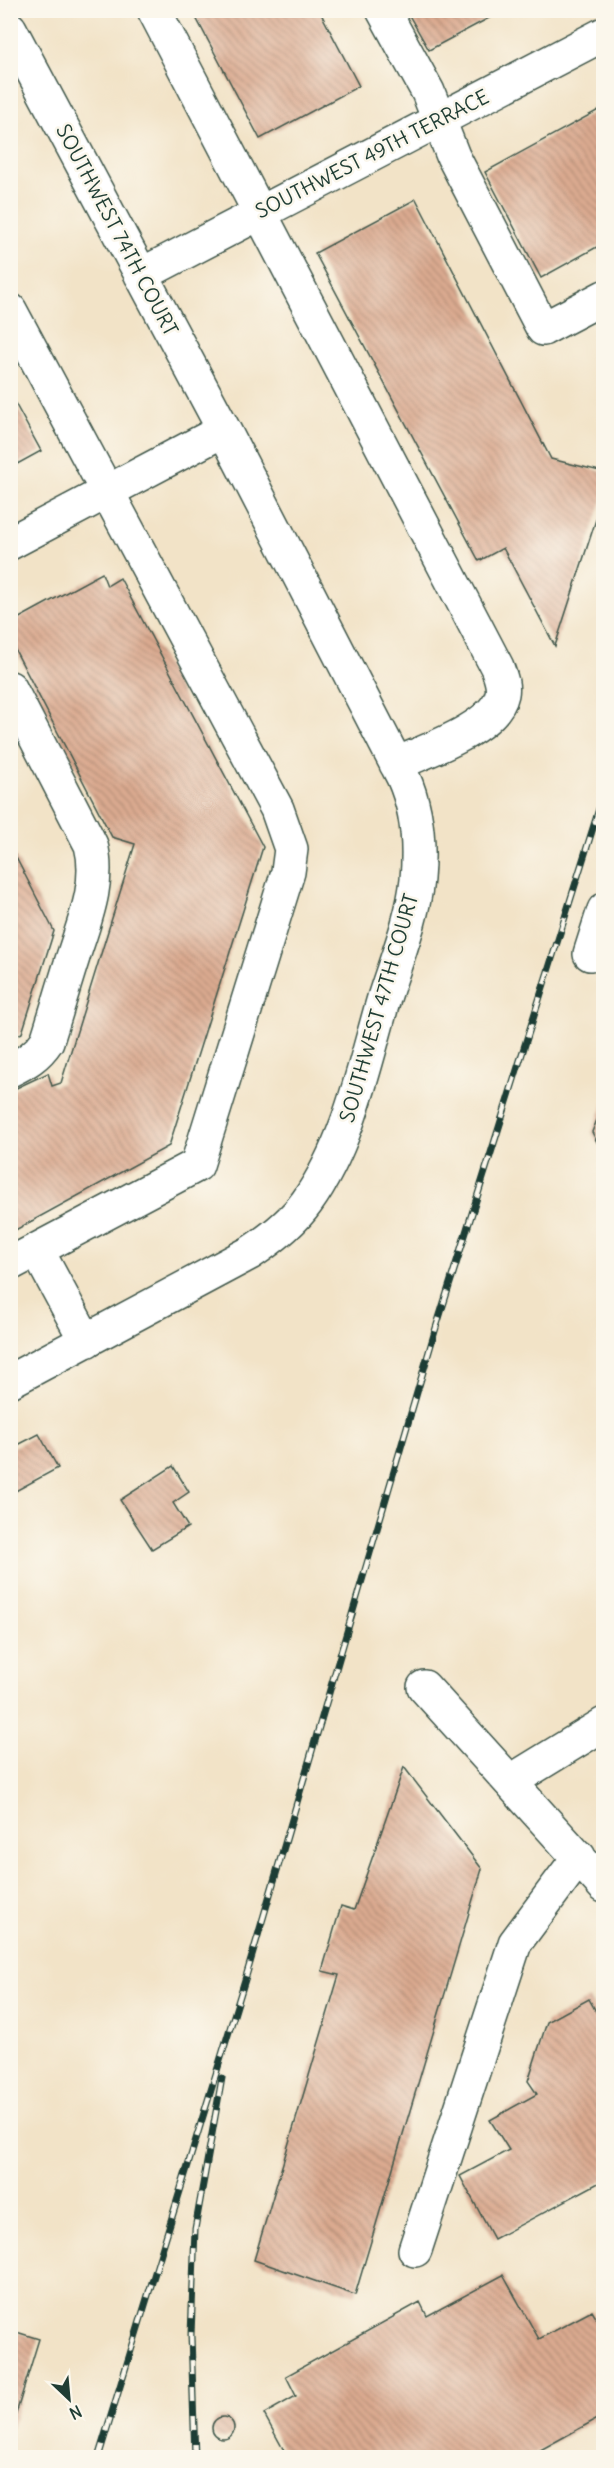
<svg xmlns="http://www.w3.org/2000/svg" width="614" height="2468" font-family="Delius,sans-serif">
  <defs>
    <pattern id="building-back-hatch" width="6" height="6" patternUnits="userSpaceOnUse" patternTransform="scale(1.5)"><rect width="6" height="6" fill="#dbaa90"/><path d="M-1 5l2 2M0 0l6 6M5-1l2 2" fill="none" stroke="#b18c76"/></pattern>
  </defs>
  <rect width="100%" height="100%" fill="#fbf7ec"/>
  <filter id="ink" filterUnits="userSpaceOnUse"><feTurbulence type="fractalNoise" baseFrequency=".0167" numOctaves="2"/><feDisplacementMap in="SourceGraphic" scale="12" xChannelSelector="R" yChannelSelector="G"/><feConvolveMatrix kernelMatrix="1 2 1 2 8 2 1 2 1" color-interpolation-filters="sRGB"/></filter>
  <filter id="wash" filterUnits="userSpaceOnUse"><feTurbulence type="fractalNoise" baseFrequency=".008" numOctaves="4" result="noise"/><feDisplacementMap in="SourceGraphic" scale="24" xChannelSelector="R" yChannelSelector="G"/><feGaussianBlur stdDeviation="1.35" result="paint"/><feColorMatrix in="noise" values="0 0 0 0 0 0 0 0 0 0 0 0 0 0 0 0 0 1.4 0 .05"/><feComposite in="paint" operator="in"/></filter>
  <g filter="url(#wash)">
    <rect width="100%" height="100%" fill="#f2e3c7"/>
    <g id="blocks">
      <path fill="url(#building-back-hatch)" d="M 192,10 L 319,10 L 359,86 L 260,139 Z
        M 406,10 L 504,10 L 429,50 Z
        M 604,107 L 604,243 L 541,278 L 485,172 Z
        M 416,199 L 551,459 L 604,472 L 604,495 L 555,646 L 503,548 L 479,561 L 315,253 Z
        M 10,394 L 41,451 L 10,468 Z
        M 102,573 L 107,586 L 120,578 L 263,847 L 169,1146 L 10,1233 L 10,1091 L 48,1073 L 52,1086 L 61,1083 L 135,844 L 112,837 L 10,640 L 10,623 Z
        M 10,846 L 54,931 L 22,1033 L 10,1039 Z
        M 604,1103 L 604,1142 L 598,1144 L 592,1132 Z
        M 39,1434 L 58,1468 L 10,1494 L 10,1449 Z
        M 173,1466 L 189,1492 L 173,1503 L 188,1527 L 152,1549 L 120,1500 Z
        M 404,1767 L 482,1869 L 355,2295 L 254,2260 L 339,1975 L 322,1971 L 341,1906 L 354,1910 Z
        M 589,1999 L 604,2026 L 604,2180 L 494,2239 L 460,2176 L 509,2150 L 490,2120 L 537,2094 L 528,2081 L 547,2022 Z
        M 503,2275 L 539,2339 L 592,2311 L 604,2331 L 604,2415 L 526,2458 L 288,2458 L 264,2414 L 296,2396 L 286,2376 L 420,2302 L 427,2316 Z
        M 10,2330 L 39,2339 L 11,2430 L 10,2430 Z
        M212 2428a11 11 0 1 1 22 0a11 11 0 1 1-22 0Z"/>
    </g>
  </g>
  <g filter="url(#ink)">
    <use href="#blocks" fill-opacity="0" stroke="#3f564a" stroke-width="1.5"/>
    <g fill="none" stroke-linecap="round" stroke-linejoin="round">
      <defs>
        <path id="minor" d="M 154,10 L 497,667 C 500,676 504,684 502,694 C 495,728 425,751 396,764
          M 383,10 L 428,92 L 453,156 L 543,329 L 604,297
          M 10,29 L 224,430 L 403,777 C 417,808 420,845 417,879 C 413,919 396,960 384,998 C 364,1066 349,1143 307,1202 C 292,1223 271,1239 250,1253 L 10,1381
          M 141,275 L 604,34
          M 10,310 L 277,809 L 291,849 L 288,872 L 197,1165 L 10,1264
          M 10,543 L 224,430
          M 10,688 L 91,845 C 101,883 84,922 73,957 C 64,985 56,1013 47,1041 C 37,1056 26,1062 10,1070
          M 590,954 L 604,910
          M 37,1250 L 86,1341
          M 424,1687 L 604,1886
          M 511,1781 L 604,1724
          M 415,2250 L 515,1943 L 579,1857"/>
      </defs>
      <use href="#minor" stroke="#3f564a" stroke-width="36"/>
      <use href="#minor" stroke="#fff" stroke-width="33"/>
      <defs>
        <path id="rail" d="M 98,2458 L 247,1973 L 435,1331 L 604,793
          M 195,2458 L 191,2335 L 195,2229 L 222,2078"/>
      </defs>
      <use href="#rail" stroke="#1f3d34" stroke-width="7"/>
      <use href="#rail" stroke="#fbf7ec" stroke-width="4.5" stroke-dasharray="14" stroke-linecap="butt"/>
    </g>
  </g>
  <g text-anchor="middle" stroke-width="5" stroke-linejoin="round" paint-order="stroke">
    <g font-size="20" fill="#1f3d34" stroke="#fbf7ec">
      <text transform="translate(372 154) rotate(-27)" y="7">SOUTHWEST 49TH TERRACE</text>
      <text transform="translate(117 230) rotate(62)" y="7">SOUTHWEST 74TH COURT</text>
      <text transform="translate(379 1008) rotate(-74)" y="7">SOUTHWEST 47TH COURT</text>
    </g>
  </g>
  <rect width="614" height="2468" fill="none" stroke="#fbf7ec" stroke-width="36"/>
  <g transform="translate(69 2399) rotate(154)" stroke="#fbf7ec" stroke-width="4.5" paint-order="stroke">
  <path d="M0-4.5L10 22L0 15L-10 22Z" fill="#1f3d34"/>
  <text y="-9" font-size="16" font-weight="bold" text-anchor="middle" fill="#1f3d34">N</text>
  </g>
</svg>
